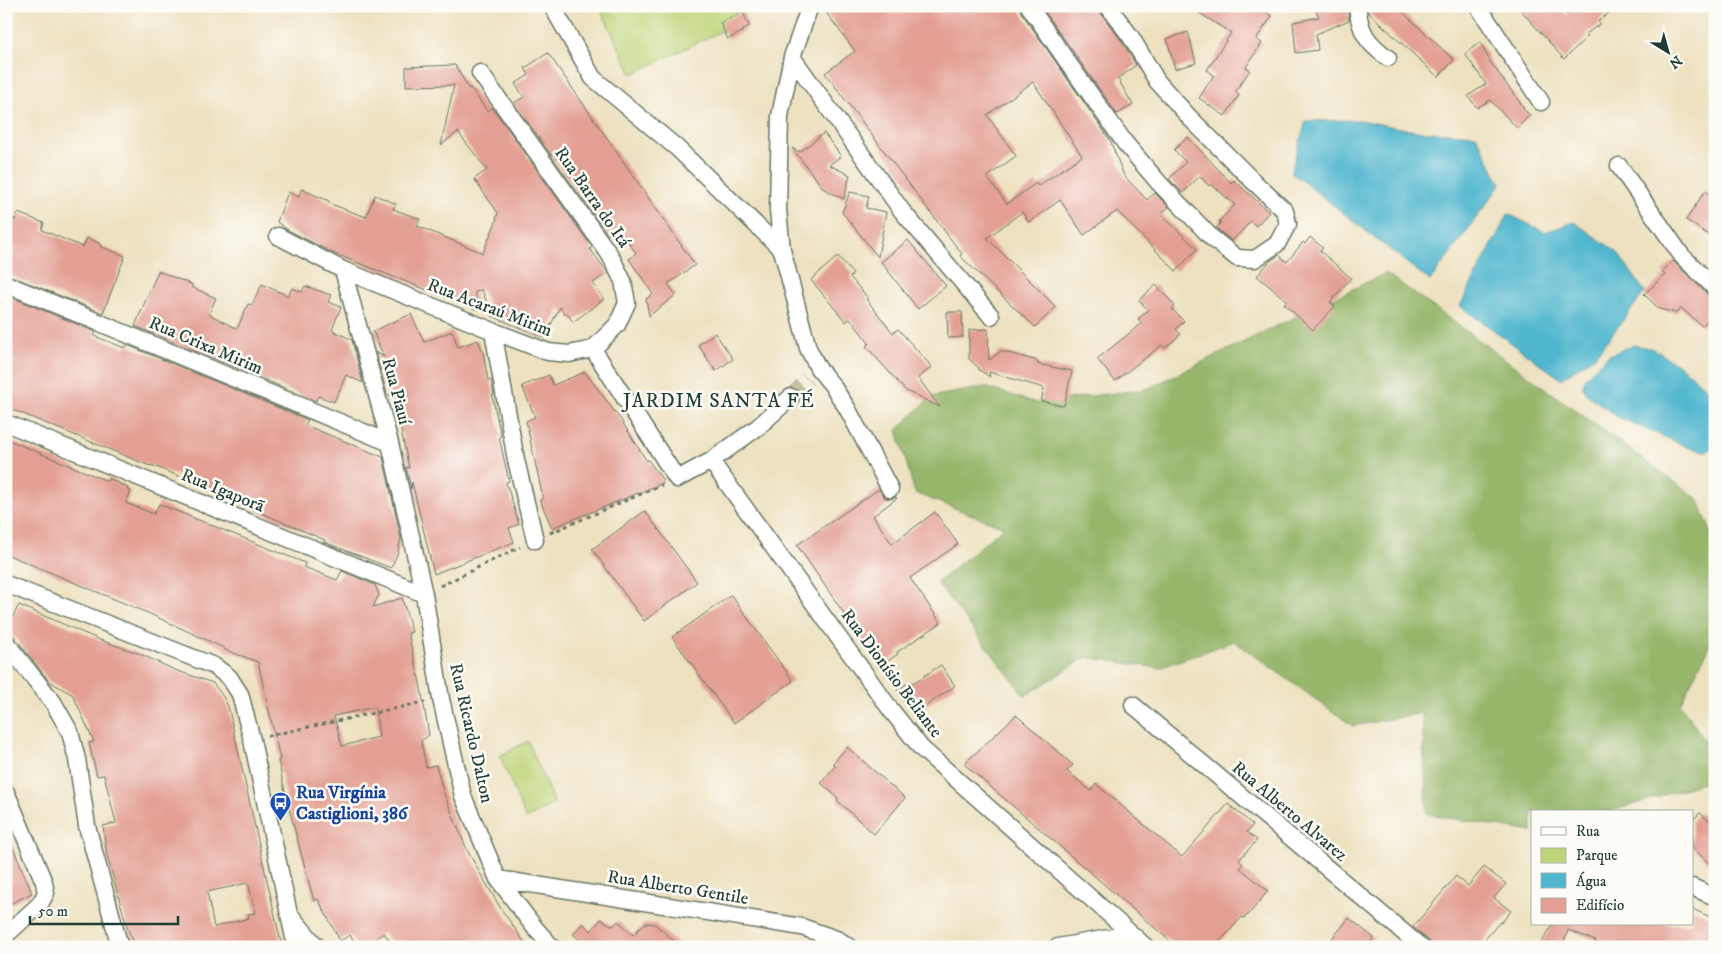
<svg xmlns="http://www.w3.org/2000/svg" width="1721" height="953" font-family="'IM FELL DW Pica',serif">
  <rect width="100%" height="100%" fill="#fdfcf7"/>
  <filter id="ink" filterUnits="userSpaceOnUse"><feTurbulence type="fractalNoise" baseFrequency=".02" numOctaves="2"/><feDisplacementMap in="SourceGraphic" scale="10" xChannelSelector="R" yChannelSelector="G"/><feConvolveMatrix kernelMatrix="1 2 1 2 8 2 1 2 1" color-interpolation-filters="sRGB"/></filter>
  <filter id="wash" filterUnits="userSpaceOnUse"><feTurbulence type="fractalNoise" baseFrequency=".0096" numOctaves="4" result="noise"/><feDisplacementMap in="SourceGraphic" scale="20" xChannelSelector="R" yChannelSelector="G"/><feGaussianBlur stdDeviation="1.12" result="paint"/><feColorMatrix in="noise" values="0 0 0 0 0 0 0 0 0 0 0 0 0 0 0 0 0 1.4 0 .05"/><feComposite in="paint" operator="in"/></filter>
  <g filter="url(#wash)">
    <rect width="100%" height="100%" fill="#ede1c0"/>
    <path fill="#bed57a" stroke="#6e8957" d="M 599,6 L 732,6 L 740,22 L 632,74 Z
      M 528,741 L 554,803 L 526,819 L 500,756 Z"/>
    <path fill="#96b66a" stroke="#5a7a4f" d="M 1386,273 L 1698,499 L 1715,543 L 1715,636 L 1680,704 L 1715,756 L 1715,779 L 1609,812 L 1532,812 L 1532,832 L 1427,814 L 1422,713 L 1353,726 L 1234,641 L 1159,668 L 1086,657 L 1025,696 L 937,583 L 1004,527 L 915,493 L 897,430 L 931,397 L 985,387 L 1037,403 L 1147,389 Z"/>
    <path fill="#50b6ce" stroke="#387a81" d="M 1360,120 L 1415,131 L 1476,135 L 1501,184 L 1430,281 L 1291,172 L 1306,121 Z
      M 1508,214 L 1545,232 L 1574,222 L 1617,252 L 1645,292 L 1596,355 L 1561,379 L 1460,306 Z
      M 1634,345 L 1654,349 L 1686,370 L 1715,396 L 1715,448 L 1705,451 L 1690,448 L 1618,417 L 1586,394 L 1583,387 L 1585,378 L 1607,356 Z"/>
    <g id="blocks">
      <path fill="#e39f93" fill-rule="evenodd" d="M 838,6 L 1019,6 L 1021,12 L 1110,140 L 1124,176 L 1147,200 L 1155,193 L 1169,207 L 1161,214 L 1197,249 L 1176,271 L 1117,211 L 1084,235 L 1060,200 L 1029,222 L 1022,212 L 987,238 L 1056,307 L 1035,327 L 960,256 L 962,254 L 825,73 L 855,51 L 827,14 ZM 1033,82 L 1082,156 L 1038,186 L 1036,183 L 1007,204 L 987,177 L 1016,156 L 987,115 Z
        M 1041,6 L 1098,6 L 1100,12 L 1123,43 L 1136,65 L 1118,79 L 1133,105 L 1117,114 Z
        M 1188,6 L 1257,6 L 1272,16 L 1256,39 L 1262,43 L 1246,67 L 1250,70 L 1235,92 L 1239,95 L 1225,116 L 1199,98 L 1214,75 L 1207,70 L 1231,33 Z
        M 1314,6 L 1347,6 L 1349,20 L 1316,34 L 1318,50 L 1296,53 L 1293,22 L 1319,17 Z
        M 1367,6 L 1396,6 L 1454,60 L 1438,77 L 1368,12 Z
        M 1517,6 L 1558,6 L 1567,15 L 1579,6 L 1619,6 L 1598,21 L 1600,24 L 1586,34 L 1588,36 L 1564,59 Z
        M 743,12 L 749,26 L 743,30 L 744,31 L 728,39 L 720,23 Z
        M 1188,32 L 1196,63 L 1175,69 L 1167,39 Z
        M 1480,42 L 1491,63 L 1524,108 L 1523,109 L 1530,115 L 1517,128 L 1490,100 L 1477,108 L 1468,96 L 1486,84 L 1465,54 Z
        M 548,53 L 695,265 L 668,284 L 676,295 L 649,316 L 646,299 L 653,294 L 629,259 L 636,253 L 618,228 L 608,235 L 514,103 L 524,97 L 515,84 L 529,75 L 525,68 Z
        M 455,65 L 469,89 L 471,88 L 487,111 L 492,108 L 497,114 L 592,247 L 590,249 L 608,273 L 593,283 L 604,299 L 573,322 L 567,313 L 565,315 L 560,307 L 544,338 L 492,316 L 482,290 L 475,292 L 478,310 L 333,253 L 288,230 L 277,222 L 288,192 L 299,197 L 301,189 L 329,201 L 328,203 L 366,217 L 375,195 L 396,204 L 393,209 L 420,219 L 417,226 L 483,253 L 497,219 L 496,219 L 498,213 L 474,179 L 487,170 L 458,132 L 441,145 L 454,85 L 406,86 L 406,67 Z
        M 824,133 L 841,156 L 829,165 L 850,175 L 844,199 L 824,189 L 792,148 L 800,152 Z
        M 1188,137 L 1231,183 L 1234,180 L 1269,212 L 1256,226 L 1251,221 L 1232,241 L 1216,228 L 1221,223 L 1219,221 L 1235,205 L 1211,184 L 1209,186 L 1200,176 L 1183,193 L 1169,179 L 1186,162 L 1174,150 Z
        M 1705,191 L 1715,198 L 1715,239 L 1686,220 Z
        M 850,192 L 869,196 L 866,208 L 886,212 L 878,257 L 842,212 Z
        M 18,213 L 44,223 L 42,230 L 83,247 L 87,238 L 101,244 L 100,246 L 125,256 L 103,313 L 6,274 L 6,217 L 15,220 Z
        M 1310,237 L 1323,248 L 1320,251 L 1351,278 L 1330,302 L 1335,306 L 1313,330 L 1284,304 L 1287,301 L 1257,276 L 1270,261 L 1279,255 L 1287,262 L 1303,242 L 1305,244 Z
        M 908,240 L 946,286 L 918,309 L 881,262 Z
        M 838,256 L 853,274 L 850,277 L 868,298 L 866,299 L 893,333 L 898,329 L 932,367 L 918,378 L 940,407 L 906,391 L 866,346 L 869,343 L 850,319 L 846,322 L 811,280 Z
        M 1673,261 L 1708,295 L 1715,299 L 1715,313 L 1702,326 L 1681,308 L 1676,313 L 1659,309 L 1644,294 L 1665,275 L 1662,272 Z
        M 158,271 L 193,285 L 191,287 L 216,298 L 209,314 L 237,329 L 248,304 L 252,305 L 262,284 L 288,296 L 292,288 L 302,292 L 305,286 L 331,295 L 328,302 L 341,307 L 332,330 L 352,340 L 363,383 L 346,375 L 334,402 L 318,396 L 316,401 L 135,326 Z
        M 1156,285 L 1175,306 L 1172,309 L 1184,321 L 1176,329 L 1181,334 L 1165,348 L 1162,345 L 1115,381 L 1097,359 L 1142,323 L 1138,319 L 1148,310 L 1139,300 Z
        M 6,295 L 96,332 L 94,336 L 125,348 L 127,345 L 308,420 L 305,425 L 383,457 L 401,538 L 398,552 L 391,568 L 324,542 L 325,540 L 233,501 L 234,499 L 204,486 L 151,465 L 150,466 L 6,407 Z
        M 947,312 L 962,312 L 963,337 L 948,338 Z
        M 411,314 L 424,342 L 452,331 L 458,347 L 478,340 L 483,352 L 488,380 L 491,380 L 494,395 L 492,395 L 501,436 L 499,437 L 509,481 L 506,482 L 519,524 L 509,528 L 514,542 L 434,574 L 412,482 L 411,489 L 406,467 L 409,468 L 394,398 L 387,394 L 376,352 L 384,357 L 373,331 Z
        M 988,329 L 989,360 L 1001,351 L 1038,361 L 1037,364 L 1072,371 L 1064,406 L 1041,401 L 1044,388 L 989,372 L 990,377 L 978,369 L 979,368 L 969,359 L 969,330 Z
        M 715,333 L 733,359 L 716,371 L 698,345 Z
        M 585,372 L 621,420 L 646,460 L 648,460 L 663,480 L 661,481 L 663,483 L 552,528 L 540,500 L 543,498 L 526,421 L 535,417 L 522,386 L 549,375 L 553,385 Z
        M 6,439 L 100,478 L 107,481 L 109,478 L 128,488 L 127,490 L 131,491 L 126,503 L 154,514 L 159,504 L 305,563 L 304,567 L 337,580 L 342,571 L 375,585 L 379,595 L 373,607 L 402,598 L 412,632 L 408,633 L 420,683 L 429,735 L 421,741 L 426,767 L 436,765 L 444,794 L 468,852 L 501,909 L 528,947 L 394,947 L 384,933 L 362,947 L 357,947 L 350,935 L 340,941 L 318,899 L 314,901 L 288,805 L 278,760 L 280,759 L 258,662 L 223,649 L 224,648 L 150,614 L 6,554 ZM 375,707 L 379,737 L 342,746 L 334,716 Z
        M 879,489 L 885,498 L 890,499 L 896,497 L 897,498 L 873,516 L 892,544 L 935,512 L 958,544 L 910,578 L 941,623 L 897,652 L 898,654 L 880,666 L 797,545 Z
        M 645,511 L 697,582 L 644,621 L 592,549 Z
        M 731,595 L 793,681 L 734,723 L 672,637 Z
        M 19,605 L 100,640 L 138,653 L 175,670 L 213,683 L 224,698 L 228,706 L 282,947 L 158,947 L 157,943 L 144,947 L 136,947 L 128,930 L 107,856 L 103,826 L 116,823 L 104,775 L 97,776 L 89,743 L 94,742 L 73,695 L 49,681 L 7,627 ZM 248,883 L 256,913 L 248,914 L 249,918 L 214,927 L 207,892 Z
        M 941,665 L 955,686 L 914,714 L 897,690 L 911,681 L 913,683 Z
        M 1016,715 L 1073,765 L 1067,771 L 1091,791 L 1096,784 L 1182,857 L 1228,804 L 1253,825 L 1247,832 L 1257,840 L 1239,860 L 1243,864 L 1240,868 L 1268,891 L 1249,914 L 1244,918 L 1242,917 L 1215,947 L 1177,947 L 964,764 Z
        M 847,747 L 905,798 L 874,834 L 837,800 L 838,798 L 821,783 L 836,765 L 833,763 Z
        M 1700,813 L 1715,826 L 1715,869 L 1692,847 L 1692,821 Z
        M 6,831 L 32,893 L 6,906 Z
        M 1484,867 L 1506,884 L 1494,898 L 1511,911 L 1501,923 L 1500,922 L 1478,947 L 1436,947 L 1413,927 L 1456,876 L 1468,886 Z
        M 1692,909 L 1715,919 L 1715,947 L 1594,947 L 1596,941 L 1568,930 L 1562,947 L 1539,947 L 1553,924 L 1692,924 Z
        M 1349,918 L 1374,938 L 1366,947 L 1325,947 Z
        M 601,919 L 613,926 L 618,921 L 633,935 L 645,923 L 655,924 L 681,947 L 578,947 L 582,942 L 573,934 L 583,923 L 591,931 Z"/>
    </g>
  </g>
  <g filter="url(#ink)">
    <use href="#blocks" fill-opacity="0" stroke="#677665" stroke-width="1"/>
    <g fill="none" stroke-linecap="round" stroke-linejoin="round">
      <path stroke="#c4c0a4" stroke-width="16" stroke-dasharray="16 8" stroke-linecap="butt" d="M 791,397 L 808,379"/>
      <defs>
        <path id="street" d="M 552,6 L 593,78 L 677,148 L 782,250
          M 810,6 L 792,57 L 780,116 L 778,210 L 782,250 L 808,348 L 818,368 L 832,385 L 847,408 L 890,489
          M 1029,6 L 1069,64 L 1125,143 L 1159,183 L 1212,238 L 1237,258 L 1255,259 L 1277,244 L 1288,224 L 1285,211 L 1253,181 L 1190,118 L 1157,81 L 1131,37 L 1108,6
          M 1357,6 C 1360,32 1367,43 1388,58
          M 1478,6 L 1541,102
          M 792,57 L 902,211 L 991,316
          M 480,73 L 610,255 L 623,281 L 627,303 L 617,325 L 593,349
          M 1619,166 L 1682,256 L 1715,288
          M 278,236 L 343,270 L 493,331 L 548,352 L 569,354 L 593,349
          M 343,270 L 390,443 L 424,594 L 441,699 L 463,796 L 498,879 L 535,928 L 552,947
          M 6,284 L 390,443
          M 493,331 L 516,460 L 535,540
          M 593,349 L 677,479 L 711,461 L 891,710 L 921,748 L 1146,947
          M 6,423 L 424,594
          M 711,461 L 758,427 L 791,397
          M 6,584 L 214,666 L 229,677 L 240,694 L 252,740 L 296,947
          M 6,643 L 53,702 L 70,732 L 77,759 L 87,826 L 120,947
          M 1133,705 L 1421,947
          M 6,792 L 44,882 L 46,893 L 40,904 L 6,935
          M 498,879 L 802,927 L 839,940 L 849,947
          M 1692,887 L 1715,897
          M 291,916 L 317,947
          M 1058,947 L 1131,934"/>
      </defs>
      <use href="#street" stroke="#677665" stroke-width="19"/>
      <path stroke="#677665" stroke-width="3" stroke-dasharray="4 4" stroke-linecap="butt" d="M 550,533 L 662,485
        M 440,586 L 520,547
        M 267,736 L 425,702"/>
      <use href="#street" stroke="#fff" stroke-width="16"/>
    </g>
  </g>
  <defs>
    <symbol id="bus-pin" viewBox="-11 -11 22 30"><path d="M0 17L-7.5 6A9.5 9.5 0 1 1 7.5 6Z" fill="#1a4fb4" stroke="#fdfcf7"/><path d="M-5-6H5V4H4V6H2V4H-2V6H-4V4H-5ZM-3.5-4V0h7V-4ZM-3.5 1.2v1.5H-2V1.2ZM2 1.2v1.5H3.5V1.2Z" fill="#fff"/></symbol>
  </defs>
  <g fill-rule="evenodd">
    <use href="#bus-pin" x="268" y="790" width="25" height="34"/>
  </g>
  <g text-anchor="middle" stroke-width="5" stroke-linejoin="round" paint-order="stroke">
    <g font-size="18" fill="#1f3d34" stroke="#fdfcf7">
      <text transform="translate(593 197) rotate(55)" y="6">Rua Barra do Itá</text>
      <text transform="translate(490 307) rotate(21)" y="6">Rua Acaraú Mirim</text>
      <text transform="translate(206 345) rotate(23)" y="6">Rua Crixa Mirim</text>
      <text transform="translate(397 391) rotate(75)" y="6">Rua Piauí</text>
      <text transform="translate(223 490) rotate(22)" y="6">Rua Igaporã</text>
      <text transform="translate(892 673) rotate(53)" y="6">Rua Dionísio Beliante</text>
      <text transform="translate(472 733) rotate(77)" y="6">Rua Ricardo Dalton</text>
      <text transform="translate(1290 811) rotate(40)" y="6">Rua Alberto Alvarez</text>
      <text transform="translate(678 887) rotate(9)" y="6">Rua Alberto Gentile</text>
    </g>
    <g font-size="18" font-weight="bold" fill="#164399" stroke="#fdfcf7" text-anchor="start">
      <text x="296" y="798">Rua Virgínia<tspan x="296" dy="21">Castiglioni, 386</tspan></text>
    </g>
    <g font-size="20" letter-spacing="1" fill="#1f3d34" stroke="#fdfcf7">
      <text x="719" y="407">JARDIM SANTA FÉ</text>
    </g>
  </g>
  <rect width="1721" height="953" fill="none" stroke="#fdfcf7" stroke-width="25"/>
  <rect x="1531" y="810" width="162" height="115" fill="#fdfcf7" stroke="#a4b0a9"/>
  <rect x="1541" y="827" width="25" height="8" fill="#ffffff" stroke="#a4b0a9"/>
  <text x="1576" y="836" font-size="15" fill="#1f3d34">Rua</text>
  <rect x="1541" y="848" width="25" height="15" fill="#bed57a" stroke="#a4b0a9"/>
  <text x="1576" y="860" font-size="15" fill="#1f3d34">Parque</text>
  <rect x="1541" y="873" width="25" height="15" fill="#50b6ce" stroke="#a4b0a9"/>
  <text x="1576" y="886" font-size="15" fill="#1f3d34">Água</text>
  <rect x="1541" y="898" width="25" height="15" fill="#e39f93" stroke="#a4b0a9"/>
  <text x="1576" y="910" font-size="15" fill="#1f3d34">Edifício</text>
  <g transform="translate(1668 52) rotate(143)" stroke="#fdfcf7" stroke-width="4" paint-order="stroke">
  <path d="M0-4L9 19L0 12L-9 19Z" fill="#1f3d34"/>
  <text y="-8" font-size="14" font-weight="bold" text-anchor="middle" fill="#1f3d34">N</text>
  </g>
  <path d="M30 916v8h148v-8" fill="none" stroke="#1f3d34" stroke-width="2.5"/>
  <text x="38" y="916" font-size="15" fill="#1f3d34" stroke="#fdfcf7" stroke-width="4" paint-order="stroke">50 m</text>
</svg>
